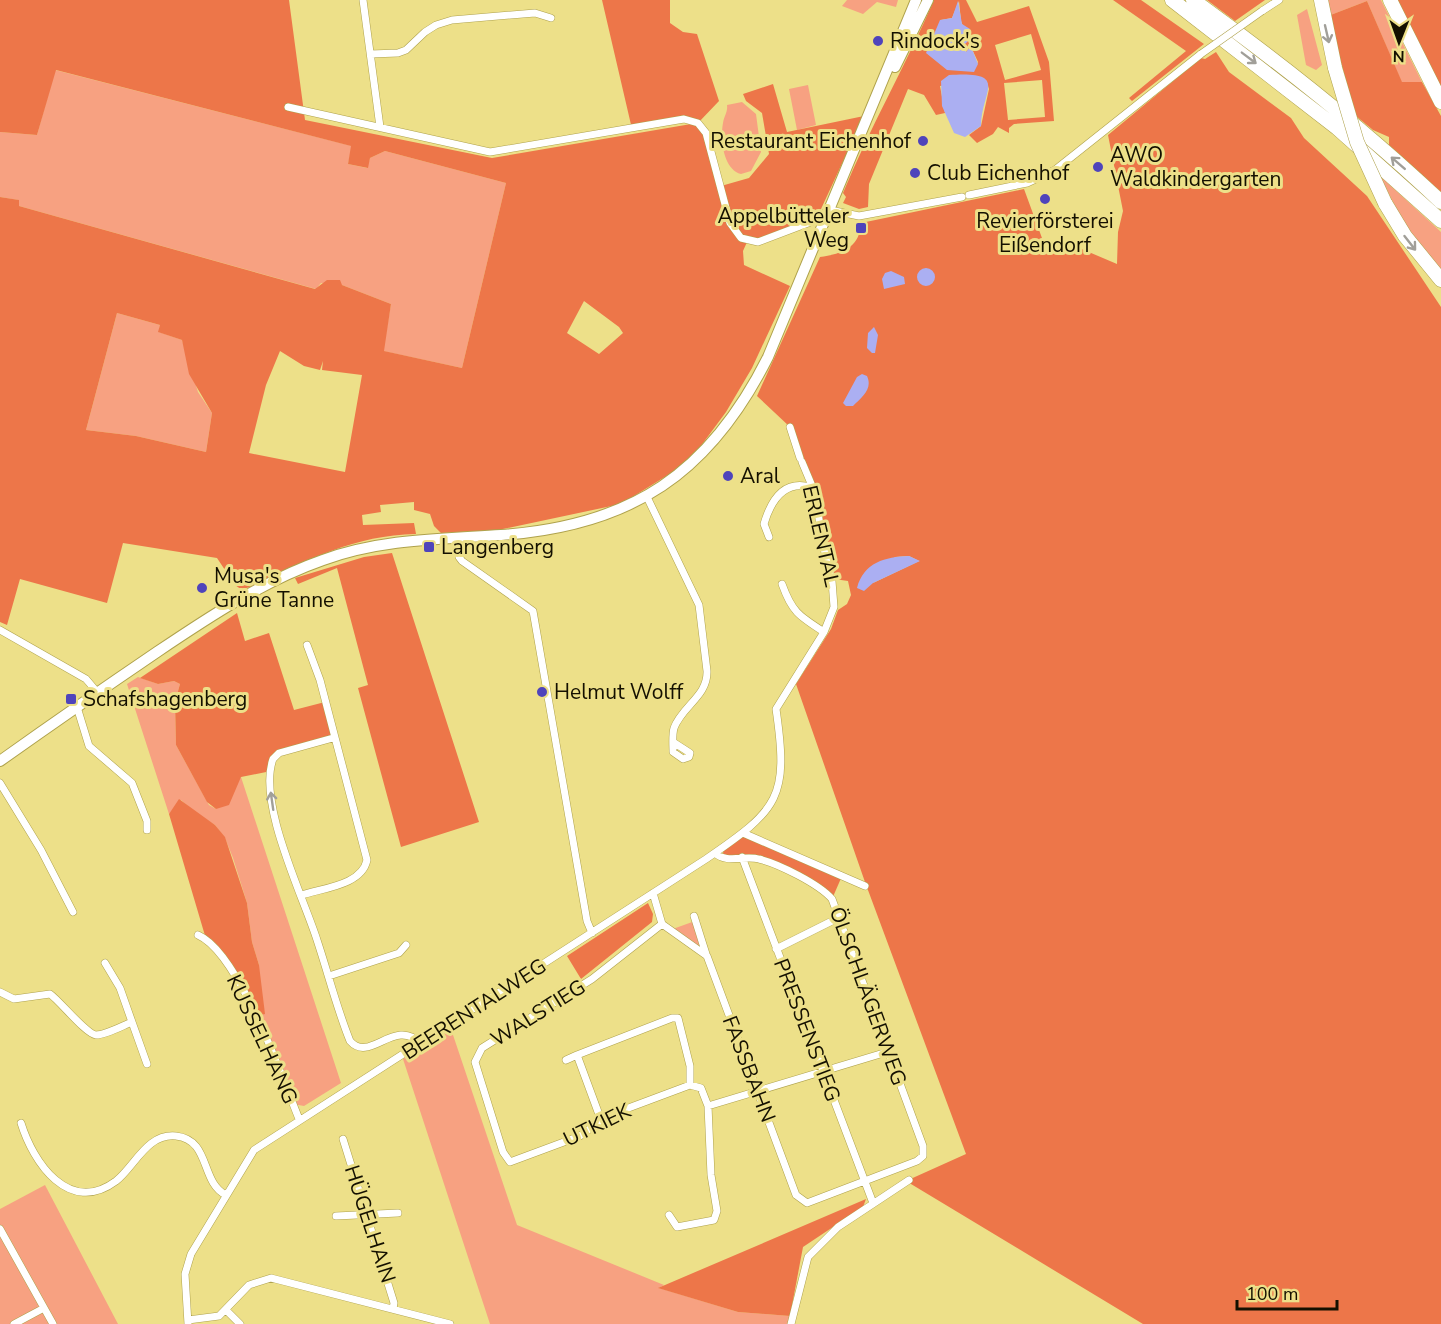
<svg xmlns="http://www.w3.org/2000/svg" width="1441" height="1324" font-family="'Nunito Sans',sans-serif">
  <rect width="100%" height="100%" fill="#ede089"/>
  <path fill="#f7a181" d="M 847,0 L 898,0 L 896,7 L 877,2 L 863,14 L 842,6 Z
    M 1325,0 L 1381,0 L 1422,82 L 1402,83 L 1367,1 L 1328,16 Z
    M 1307,9 L 1322,65 L 1316,70 L 1306,65 L 1297,15 Z
    M 55,70 L 352,146 L 348,164 L 367,168 L 370,158 L 385,151 L 506,183 L 462,368 L 383,351 L 391,304 L 342,285 L 321,283 L 316,289 L 19,206 L 18,200 L 0,197 L 0,132 L 37,135 Z
    M 808,85 L 816,125 L 797,130 L 789,89 Z
    M 742,102 L 756,114 L 761,152 L 751,171 L 741,174 C 723,169 720,139 723,123 C 724,116 728,112 727,105 Z
    M 1380,176 L 1441,232 L 1441,273 L 1403,222 Z
    M 117,313 L 160,325 L 159,332 L 182,340 L 198,392 L 212,413 L 206,452 L 136,436 L 86,430 Z
    M 138,677 L 158,684 L 174,681 L 180,684 L 175,702 L 176,745 L 209,805 L 216,809 L 241,777 L 341,1083 L 304,1106 L 293,1104 L 256,1016 L 259,965 L 252,942 L 247,903 L 233,858 L 225,838 L 215,825 L 197,814 L 181,800 L 169,814 L 127,684 Z
    M 695,921 L 703,944 L 694,946 L 670,930 Z
    M 451,1029 L 517,1225 L 664,1285 L 659,1288 L 738,1312 L 790,1316 L 788,1324 L 490,1324 L 403,1059 Z
    M 45,1185 L 118,1324 L 0,1324 L 0,1209 Z"/>
  <path fill="#ed7649" fill-rule="evenodd" d="M 0,0 L 289,0 L 305,120 L 492,158 L 697,123 L 684,119 L 632,129 L 602,0 L 670,0 L 670,23 L 683,32 L 697,34 L 719,101 L 698,123 L 706,133 L 721,186 L 749,178 L 769,154 L 762,113 L 746,101 L 743,94 L 773,84 L 787,132 L 864,116 L 815,222 L 766,240 L 747,242 L 743,251 L 744,265 L 790,286 L 752,368 L 726,412 L 689,462 L 621,504 L 498,530 L 441,533 L 434,526 L 430,514 L 414,510 L 414,502 L 380,505 L 381,512 L 362,515 L 363,525 L 414,523 L 416,534 C 351,535 301,564 242,590 L 235,585 L 217,558 L 123,543 L 107,603 L 20,579 L 7,625 L 0,622 L 0,197 L 19,200 L 19,206 L 315,289 L 327,280 L 340,280 L 342,285 L 391,304 L 384,351 L 462,368 L 506,183 L 385,151 L 370,158 L 368,168 L 348,164 L 351,146 L 56,70 L 37,135 L 0,132 ZM 584,301 L 619,327 L 623,333 L 599,354 L 567,333 ZM 117,313 L 160,325 L 158,332 L 182,340 L 189,374 L 212,413 L 206,452 L 136,436 L 86,430 ZM 280,351 L 304,366 L 320,370 L 323,361 L 322,370 L 362,375 L 345,472 L 249,453 L 266,385 Z
    M 934,0 L 966,0 L 977,22 L 1029,6 L 1049,62 L 1054,121 L 1014,124 L 1009,128 L 1009,133 L 998,127 L 993,134 L 977,143 L 969,135 L 981,126 L 989,89 L 986,80 L 940,86 L 945,113 L 936,115 L 924,95 L 908,89 L 869,184 L 868,207 L 859,209 L 843,203 L 846,197 L 843,193 C 870,127 906,65 934,0 ZM 959,1 L 961,21 L 968,39 L 963,44 L 963,49 L 967,52 L 972,49 L 978,62 L 975,68 L 936,60 L 927,53 L 941,20 L 952,18 ZM 1031,34 L 1041,70 L 1005,80 L 995,45 ZM 1042,80 L 1045,117 L 1008,120 L 1004,83 Z
    M 1113,0 L 1141,0 L 1204,44 L 1132,101 L 1129,98 L 1186,51 Z
    M 1207,0 L 1265,0 L 1235,21 Z
    M 1394,0 L 1441,0 L 1441,92 Z
    M 1367,1 L 1402,82 L 1422,82 L 1441,116 L 1441,192 L 1389,145 L 1389,137 L 1373,130 L 1356,116 L 1328,16 Z
    M 1216,52 L 1229,72 L 1291,118 L 1304,138 L 1367,196 L 1441,307 L 1441,1324 L 1143,1324 L 906,1181 L 966,1154 L 865,882 L 796,684 L 831,629 L 838,610 L 847,604 L 851,595 L 848,581 L 834,579 L 808,480 L 790,427 L 757,396 L 820,257 C 841,254 860,248 861,223 L 1024,189 L 1046,249 L 1077,247 L 1117,264 L 1118,232 L 1123,211 L 1108,135 L 1201,58 L 1205,59 ZM 909,556 L 919,561 L 873,583 L 895,557 Z
    M 392,553 L 479,822 L 401,847 L 358,688 L 368,685 L 337,568 L 298,584 L 295,578 L 364,557 Z
    M 237,613 L 245,641 L 269,633 L 294,710 L 325,702 L 333,738 L 279,753 L 271,771 L 241,777 L 229,805 L 216,809 L 207,802 L 176,745 L 175,702 L 180,684 L 174,681 L 158,684 L 140,678 Z
    M 179,799 L 215,825 L 225,837 L 247,903 L 252,942 L 259,965 L 265,1014 L 256,1016 L 248,999 L 206,939 L 169,814 Z
    M 743,833 L 842,876 L 832,899 L 828,894 L 759,859 L 724,859 L 723,851 Z
    M 648,903 L 653,914 L 652,922 L 581,979 L 567,956 Z
    M 866,1199 L 863,1207 L 803,1247 L 790,1316 L 738,1312 L 658,1288 Z"/>
  <path fill="#abaff2" d="M 958,1 L 962,24 L 970,29 L 965,33 L 968,41 L 962,47 L 966,52 L 970,47 L 972,49 L 978,64 L 974,72 L 947,70 L 926,53 L 940,20 L 952,18 Z
    M 949,75 C 1011,71 981,91 981,126 L 965,137 L 954,133 L 942,106 L 941,81 Z
    M917 277a9 9 0 1 1 18 0a9 9 0 1 1-18 0Z
    M 891,271 L 904,277 L 905,284 L 884,289 L 882,279 L 885,273 Z
    M 874,327 L 878,335 L 875,353 L 872,353 L 867,348 L 868,333 Z
    M 862,374 L 867,376 C 873,389 862,397 853,406 L 846,406 L 843,403 L 857,377 Z
    M 909,556 L 920,561 L 873,583 L 864,591 L 857,588 C 864,562 885,557 909,556 Z"/>
  <g fill="none" stroke-linecap="round" stroke-linejoin="round">
    <defs>
      <path id="street" d="M 363,0 L 380,127
        M 1262,11 L 1279,0
        M 371,54 L 398,53 L 406,50 L 425,32 L 436,25 L 452,20 L 535,13 L 551,18
        M 288,107 L 490,152 L 684,119 L 698,123 L 706,133 L 730,223 L 741,238 L 758,242 L 816,220 L 826,221
        M 969,195 L 1027,183 L 1055,170 L 1201,54
        M 830,210 L 859,216 L 962,197
        M 790,427 L 800,458
        M 647,497 L 699,605 L 707,671 C 708,696 682,706 674,728 C 672,735 673,745 673,752 L 683,759 L 689,757 L 690,753 L 673,742
        M 459,537 L 459,557 L 462,561 L 533,611 L 587,921 L 592,933
        M 769,537 L 764,524 C 771,500 784,480 810,487
        M 782,584 C 792,612 799,616 824,632
        M 0,630 L 86,679 L 97,692
        M 77,707 L 89,746 L 132,783 L 147,821 L 147,830
        M 333,738 L 279,753 L 273,759 C 257,803 303,896 317,940 C 328,973 337,1009 350,1041 C 370,1064 395,1016 421,1044
        M 0,783 L 41,850 L 73,912
        M 743,833 L 865,886
        M 742,857 L 873,1203
        M 653,893 L 662,924 L 707,956 L 796,1195 L 807,1203 L 917,1161 L 923,1156 L 923,1146 L 832,899 C 819,884 779,864 759,859 C 745,855 726,864 715,853
        M 302,895 C 323,888 362,885 367,860 L 320,680 L 307,645
        M 694,916 L 706,954
        M 662,924 L 592,979 L 482,1048 L 475,1062 L 503,1152 L 510,1162 L 580,1136 L 607,1116 L 690,1085 L 701,1088 L 708,1106 L 711,1175 L 717,1211 L 714,1220 L 677,1227 L 669,1215
        M 198,935 C 239,953 282,1077 299,1119
        M 776,949 L 840,917
        M 329,976 L 399,953 L 406,945
        M 0,992 L 14,999 L 50,994 C 60,1001 86,1034 96,1035 C 106,1035 122,1026 132,1022 L 120,988 L 105,963
        M 132,1022 L 147,1064
        M 577,1055 L 672,1018 L 678,1018 L 690,1066 L 690,1085
        M 566,1060 L 577,1055 L 601,1120
        M 708,1106 L 887,1052
        M 21,1123 C 33,1162 69,1216 116,1181 C 135,1166 147,1133 176,1136 C 211,1140 200,1182 226,1195
        M 343,1139 L 394,1303 L 393,1309
        M 336,1216 L 398,1213
        M 0,1229 L 53,1324
        M 226,1310 L 240,1324
        M 188,1320 L 219,1316 L 249,1285 L 271,1278 L 450,1324
        M 14,1324 L 44,1308
        M 188,1324 L 185,1274 L 191,1254 L 254,1150 L 706,859 C 779,809 789,798 776,709 L 824,632 L 834,607 L 832,581 L 823,545 L 815,493 L 802,462
        M 791,1324 L 808,1257 L 838,1227 L 909,1180"/>
      <path id="primary" d="M 895,67 L 928,0
        M 0,761 C 52,724 104,688 157,652 C 209,617 263,581 323,560 C 380,539 441,539 501,535 C 632,526 710,473 768,357 L 916,0"/>
      <path id="highway" d="M 1172,0 L 1337,128 L 1441,221
        M 1193,0 C 1279,62 1364,129 1441,202
        M 1321,0 L 1335,68
        M 1390,0 L 1441,102
        M 1385,203 L 1405,236 L 1441,280"/>
    </defs>
    <use href="#street" stroke="#afa24c" stroke-width="8"/>
    <use href="#primary" stroke="#afa24c" stroke-width="12"/>
    <use href="#highway" stroke="#afa24c" stroke-width="15"/>
    <use href="#street" stroke="#fff" stroke-width="7"/>
    <use href="#primary" stroke="#fff" stroke-width="10"/>
    <use href="#highway" stroke="#fff" stroke-width="14"/>
    <defs>
      <path id="street-bridge" d="M 1201,54 L 1262,11"/>
      <path id="highway-bridge" d="M 1335,68 L 1357,142 L 1385,203"/>
    </defs>
    <use href="#street-bridge" stroke="#afa24c" stroke-width="8" stroke-linecap="butt"/>
    <use href="#highway-bridge" stroke="#afa24c" stroke-width="15" stroke-linecap="butt"/>
    <use href="#street-bridge" stroke="#fff" stroke-width="7"/>
    <use href="#highway-bridge" stroke="#fff" stroke-width="14"/>
  </g>
  <defs><path id="oneway-shaft" d="M-6 0H5M1.5-3L5.5 0L1.5 3" fill="none" stroke-width="1.6" stroke-linecap="round" stroke-linejoin="round" transform="scale(1.5)"/></defs>
  <g stroke="#a19f99">
    <use href="#oneway-shaft" transform="translate(1327 34) rotate(77)"/>
    <use href="#oneway-shaft" transform="translate(1249 58) rotate(37)"/>
    <use href="#oneway-shaft" transform="translate(1398 163) rotate(-139)"/>
    <use href="#oneway-shaft" transform="translate(1410 243) rotate(52)"/>
    <use href="#oneway-shaft" transform="translate(272 801) rotate(-98)"/>
  </g>
  <g fill="#4f44bb" stroke="#ede089" stroke-width="2">
    <circle cx="878" cy="41" r="6"/>
    <circle cx="923" cy="141" r="6"/>
    <circle cx="1098" cy="167" r="6"/>
    <circle cx="915" cy="173" r="6"/>
    <circle cx="1045" cy="199" r="6"/>
    <rect x="855" y="222" width="12" height="12" rx="3"/>
    <circle cx="728" cy="476" r="6"/>
    <rect x="423" y="541" width="12" height="12" rx="3"/>
    <circle cx="202" cy="588" r="6"/>
    <circle cx="542" cy="692" r="6"/>
    <rect x="65" y="693" width="12" height="12" rx="3"/>
  </g>
  <g text-anchor="middle" stroke-width="6" stroke-linejoin="round" paint-order="stroke">
    <g font-size="21" fill="#141000" stroke="#ede089" text-anchor="start">
      <text x="890" y="48">Rindock's</text>
      <text x="911" y="148" text-anchor="end">Restaurant Eichenhof</text>
      <text x="1110" y="162">AWO<tspan x="1110" dy="24">Waldkindergarten</tspan></text>
      <text x="927" y="180">Club Eichenhof</text>
      <text x="849" y="223" text-anchor="end">Appelbütteler<tspan x="849" dy="24">Weg</tspan></text>
      <text x="1045" y="228" text-anchor="middle">Revierförsterei<tspan x="1045" dy="24">Eißendorf</tspan></text>
      <text x="740" y="483">Aral</text>
      <text x="441" y="554">Langenberg</text>
      <text x="214" y="583">Musa's<tspan x="214" dy="24">Grüne Tanne</tspan></text>
      <text x="554" y="699">Helmut Wolff</text>
      <text x="83" y="706">Schafshagenberg</text>
    </g>
    <g font-size="21" fill="#141000" stroke="#ede089">
      <text transform="translate(821 536) rotate(77)" y="7">ERLENTAL</text>
      <text transform="translate(868 996) rotate(70)" y="7">ÖLSCHLÄGERWEG</text>
      <text transform="translate(474 1009) rotate(-33)" y="7">BEERENTALWEG</text>
      <text transform="translate(538 1013) rotate(-32)" y="7">WALSTIEG</text>
      <text transform="translate(807 1030) rotate(69)" y="7">PRESSENSTIEG</text>
      <text transform="translate(262 1039) rotate(65)" y="7">KUSSELHANG</text>
      <text transform="translate(749 1069) rotate(69)" y="7">FASSBAHN</text>
      <text transform="translate(597 1125) rotate(-26)" y="7">UTKIEK</text>
      <text transform="translate(370 1224) rotate(72)" y="7">HÜGELHAIN</text>
    </g>
  </g>
  <g transform="translate(1399 42) rotate(181)" stroke="#ede089" stroke-width="4.5" paint-order="stroke">
  <path d="M0-4.5L10 22L0 15L-10 22Z" fill="#141000"/>
  <text y="-9" font-size="16" font-weight="bold" text-anchor="middle" fill="#141000">N</text>
  </g>
  <path d="M1237 1300v9h100v-9" fill="none" stroke="#141000" stroke-width="3"/>
  <text x="1246" y="1300" font-size="18" fill="#141000" stroke="#ede089" stroke-width="4.5" paint-order="stroke">100 m</text>
</svg>
